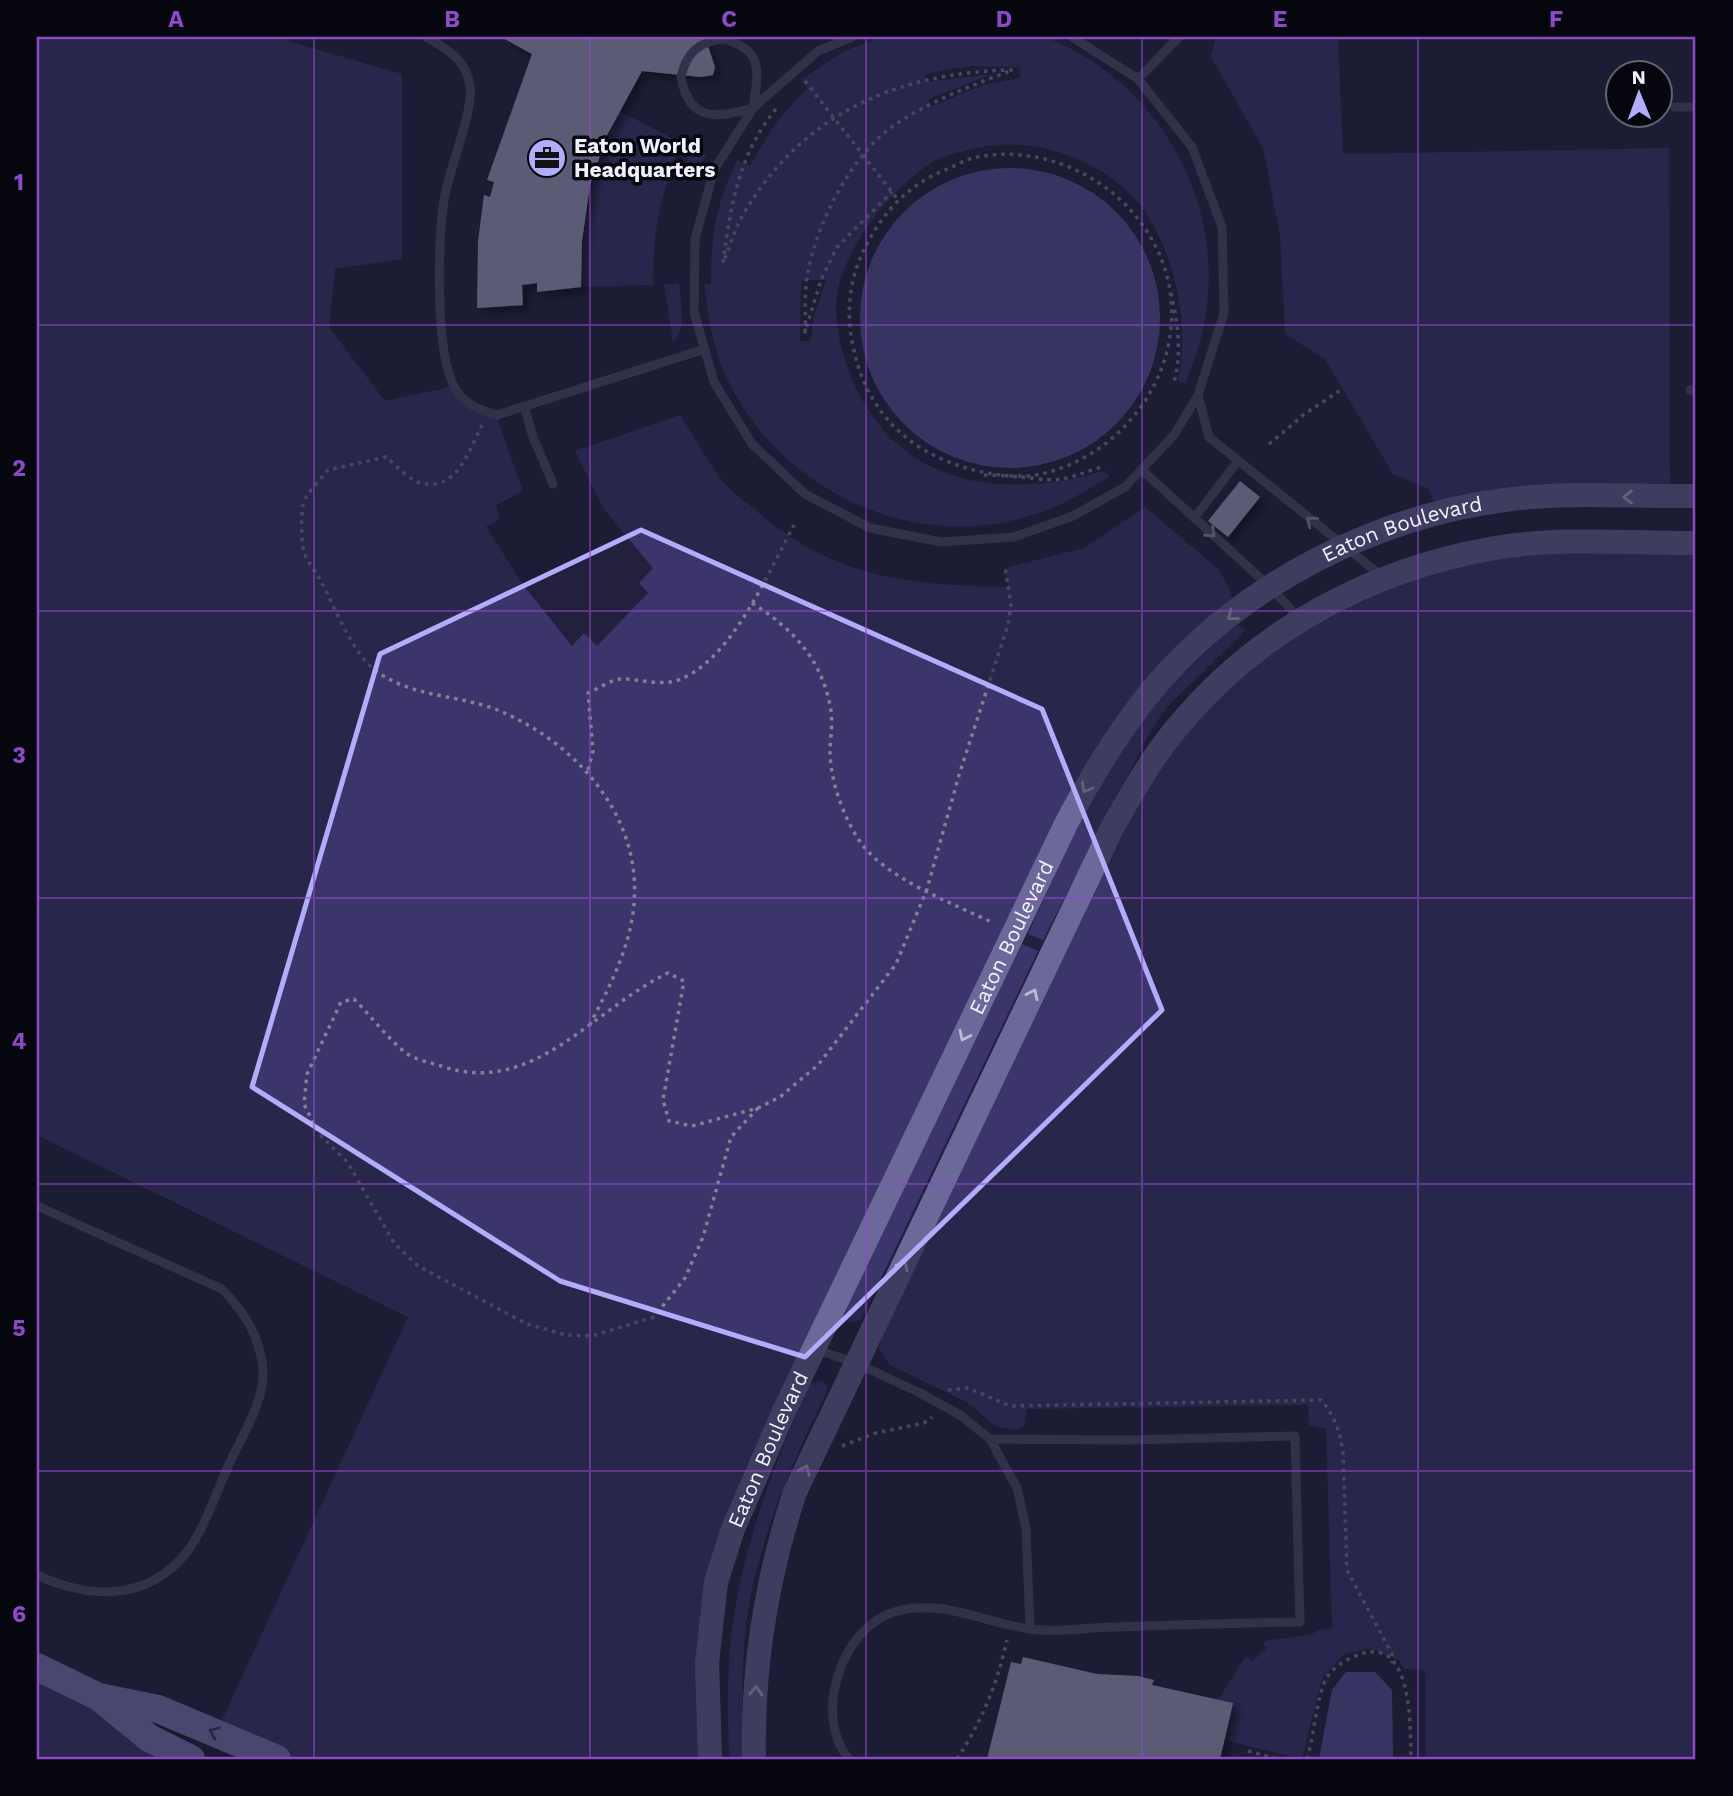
<svg xmlns="http://www.w3.org/2000/svg" width="1733" height="1796" font-family="'Work Sans',sans-serif">
  <defs>
    <filter id="shadow"><feDropShadow dx="6" dy="6" stdDeviation="3.5" flood-color="#0009"/></filter>
  </defs>
  <rect width="100%" height="100%" fill="#1a1930"/>
  <path fill="#22203d" fill-rule="evenodd" d="M 37,37 L 1696,37 L 1696,1759 L 277,1759 L 37,1667 ZM 1618,74 L 1660,74 L 1660,116 L 1618,116 Z"/>
  <path fill="#3b356c" fill-rule="evenodd" d="M 37,37 L 274,37 L 402,74 L 402,259 L 335,269 L 329,327 L 385,401 L 454,386 L 474,409 L 496,415 L 523,491 L 496,505 L 500,518 L 486,527 L 524,586 L 572,646 L 584,633 L 597,646 L 648,593 L 639,583 L 653,568 L 603,508 L 575,451 L 680,415 C 694,436 706,459 721,479 C 729,490 742,499 753,508 C 832,578 906,585 1008,587 L 1005,568 L 1084,548 L 1145,507 L 1217,568 L 1228,585 L 1236,613 L 1107,751 L 725,1551 L 710,1759 L 277,1759 L 216,1733 L 408,1317 L 37,1135 Z
    M 884,37 L 1045,37 C 1154,79 1224,195 1206,313 C 1203,337 1194,361 1185,384 L 1178,380 C 1192,322 1171,229 1125,189 C 1081,150 1017,134 961,152 C 953,154 943,156 936,160 C 894,186 858,231 841,277 C 831,305 838,340 847,366 C 888,483 995,503 1104,471 L 1110,476 C 1090,488 1071,501 1049,509 C 923,560 778,494 724,372 C 712,344 708,314 704,284 L 711,284 C 711,236 716,204 737,160 L 750,166 L 775,124 L 807,88 L 801,80 L 844,51 ZM 970,66 L 1019,67 L 1021,77 L 980,86 L 930,107 L 929,99 L 992,74 L 926,82 L 925,74 ZM 806,280 L 826,280 L 814,316 L 811,341 L 800,341 L 801,281 Z
    M 1216,37 L 1338,37 L 1343,154 L 1669,148 L 1670,497 L 1438,513 L 1429,489 L 1393,474 L 1325,359 L 1285,334 L 1280,236 L 1263,148 L 1211,57 Z
    M 619,111 L 682,143 C 660,196 653,228 653,285 L 581,287 C 582,224 591,168 619,111 Z
    M 692,149 L 706,154 L 696,176 L 682,171 Z
    M 679,283 C 680,303 688,326 673,342 L 664,285 Z
    M 1696,543 L 1696,1759 L 1426,1759 L 1425,1670 L 1404,1669 L 1400,1661 L 1370,1648 L 1343,1655 L 1322,1678 L 1302,1759 L 1224,1740 L 1233,1704 L 1218,1700 L 1246,1656 L 1253,1661 L 1266,1649 L 1263,1641 L 1313,1634 L 1316,1630 L 1332,1628 L 1326,1429 L 1309,1425 L 1308,1405 L 1027,1409 L 1024,1427 L 1016,1430 L 996,1426 L 966,1402 L 890,1365 L 879,1349 L 883,1333 L 1139,781 L 1255,651 L 1437,561 Z
    M 1239,625 L 1245,630 L 1241,635 L 1167,707 L 1151,730 L 1043,940 L 1028,934 C 1073,834 1121,724 1206,652 C 1216,643 1226,631 1239,625 Z
    M 1022,944 L 1038,951 L 861,1320 L 848,1322 L 845,1310 Z
    M 822,1380 L 827,1386 L 826,1393 C 789,1469 753,1551 745,1636 C 741,1677 743,1719 743,1759 L 729,1759 C 728,1712 726,1662 734,1616 C 747,1534 776,1459 810,1384 Z
    M 37,1667 L 191,1759 L 37,1759 Z"/>
  <path fill="#5c559d" d="M860 318a150 150 0 1 1 300 0a150 150 0 1 1-300 0Z
    M 1346,1672 L 1375,1672 L 1392,1690 L 1393,1759 L 1319,1759 L 1332,1690 Z"/>
  <path fill="#aaaac9" filter="url(#shadow)" d="M 501,37 L 705,37 L 715,67 L 713,75 L 701,77 L 642,71 L 607,135 L 590,185 L 582,241 L 581,287 L 537,292 L 537,283 L 522,285 L 523,305 L 477,308 L 478,241 L 484,195 L 490,197 L 494,182 L 487,180 L 532,54 Z
    M 1240,481 L 1260,497 L 1228,537 L 1208,521 Z
    M 1023,1657 L 1097,1674 L 1138,1676 L 1154,1680 L 1152,1685 L 1233,1703 L 1220,1759 L 987,1759 L 1011,1662 L 1021,1664 Z"/>
  <g fill="none" stroke-linecap="round" stroke-linejoin="round">
    <path stroke="#828193" stroke-width="3.5" stroke-dasharray="3.5 5" stroke-linecap="butt" d="M 805,81 L 899,201
      M 776,109 C 739,153 730,208 723,263 C 730,246 735,228 744,213 C 804,112 900,72 1013,70 C 973,85 932,100 896,124 C 851,154 815,226 807,278 C 804,296 806,314 805,332 L 821,280 L 837,247 L 892,192
      M 1171,293 C 1178,323 1182,353 1174,382
      M 482,425 C 469,450 457,492 421,483 C 410,481 395,464 386,457 L 328,470 C 321,479 306,493 303,504 C 301,515 301,541 304,552 C 307,561 315,571 320,579 C 333,604 353,654 375,670 C 411,698 459,694 500,711 C 580,745 646,822 633,913 C 627,954 608,990 589,1026
      M 1269,444 L 1306,413 L 1341,390
      M 984,475 C 1002,475 1024,478 1041,474 C 1126,455 1188,367 1168,280 C 1148,197 1061,141 977,157 C 966,159 955,166 945,170 C 910,184 885,210 868,242 C 850,274 845,310 853,346 C 870,432 937,472 1021,477 C 1034,478 1048,481 1061,479 C 1075,477 1090,470 1105,466
      M 752,603 C 793,629 823,660 831,711 C 833,724 830,740 830,753 C 831,783 844,819 861,843 C 888,880 953,903 993,923
      M 588,770 L 593,751 L 588,693 C 598,689 612,679 622,679 C 641,679 663,687 681,679 C 733,657 768,573 794,525
      M 758,1108 L 731,1137 L 703,1237 L 685,1278 L 654,1317 L 592,1336 L 566,1335 L 527,1324 L 418,1266 L 394,1243 L 348,1163 L 318,1133 L 304,1104 L 307,1074 L 341,1002 L 354,999 C 371,1016 387,1038 406,1053 C 415,1060 430,1062 441,1066 C 533,1098 594,1008 668,973 L 684,981 L 663,1100 L 669,1121 L 692,1126 L 758,1108 L 780,1097 L 818,1065 L 896,964 L 927,889 L 959,775 L 1008,625 L 1011,604 L 1005,568
      M 948,1390 L 968,1388 L 1010,1406 L 1321,1400 C 1335,1416 1340,1432 1343,1453 L 1347,1570 L 1392,1654 L 1392,1663
      M 842,1446 L 876,1433 L 924,1423 L 932,1417
      M 1248,1751 L 1278,1759
      M 957,1759 C 982,1721 997,1684 1007,1640
      M 1307,1759 C 1314,1736 1315,1709 1323,1686 C 1327,1672 1340,1663 1353,1657 C 1414,1628 1410,1727 1411,1759"/>
    <path stroke="#4f4e6c" stroke-width="9" d="M 426,37 C 447,49 466,59 470,86 C 474,110 448,172 444,200 C 438,240 435,352 454,386 C 463,404 479,410 497,415 L 705,349
      M 852,37 L 818,51 L 753,108 L 714,170 L 695,239 L 694,312 L 714,382 L 752,444 L 805,494 L 870,528 L 941,542 L 1014,537 L 1073,516 L 1125,487 L 1174,435 L 1198,395 L 1224,313 L 1222,227 L 1192,147 L 1138,79 L 1072,37
      M 724,39 C 765,50 758,74 753,108 C 718,118 689,123 681,77 C 686,53 699,41 724,39 Z
      M 1138,79 L 1179,37
      M 1675,107 L 1696,107
      M 1690,390 L 1696,390
      M 1198,395 L 1209,437 L 1383,577
      M 524,406 L 533,437 L 553,484
      M 1142,470 L 1270,587 L 1299,618
      M 1195,517 L 1238,461
      M 37,1206 L 222,1289 C 245,1313 261,1338 263,1372 C 264,1402 242,1436 230,1462 C 219,1486 203,1533 186,1553 C 146,1602 89,1599 37,1575
      M 814,1349 L 856,1363 L 920,1393 L 960,1415 L 990,1439 L 1127,1440 L 1295,1436 L 1300,1622 C 1238,1623 1176,1625 1114,1627 C 1087,1627 1056,1633 1029,1629 C 983,1622 941,1598 894,1612 C 840,1629 813,1717 849,1759
      M 990,1439 L 1017,1488 L 1026,1528 L 1030,1629"/>
    <g stroke="#6c699a" stroke-width="24">
      <path id="s1" d="M 710,1759 L 707,1663 L 716,1582 L 733,1529 L 785,1409 L 1066,824 C 1094,771 1126,718 1166,674 C 1252,580 1379,516 1505,500 C 1568,491 1633,497 1696,496"/>
      <path d="M 754,1759 C 752,1667 766,1580 795,1492 L 1112,828 C 1131,795 1150,760 1175,730 C 1255,631 1371,569 1495,548 C 1560,537 1630,543 1696,543"/>
    </g>
    <path stroke="#827ebe" stroke-width="28" d="M 37,1667 L 99,1697 L 149,1738 L 191,1759
      M 99,1697 L 158,1709 L 277,1759"/>
  </g>
  <defs><path id="oneway-chevron" d="M-2-3.5L2.5 0L-2 3.5" fill="none" stroke-width="1.6" stroke-linecap="round" stroke-linejoin="round" transform="scale(1.75)"/></defs>
  <g stroke="#bcbbd6">
    <use href="#oneway-chevron" transform="translate(1628 497) rotate(-180)"/>
    <use href="#oneway-chevron" transform="translate(1232 616) rotate(142)"/>
    <use href="#oneway-chevron" transform="translate(1086 788) rotate(120)"/>
    <use href="#oneway-chevron" transform="translate(1033 994) rotate(-64)"/>
    <use href="#oneway-chevron" transform="translate(964 1036) rotate(116)"/>
    <use href="#oneway-chevron" transform="translate(903 1265) rotate(-64)"/>
    <use href="#oneway-chevron" transform="translate(805 1470) rotate(-66)"/>
    <use href="#oneway-chevron" transform="translate(756 1691) rotate(-86)"/>
  </g>
  <g stroke="#9897ae">
    <use href="#oneway-chevron" transform="translate(1311 521) rotate(-141)"/>
    <use href="#oneway-chevron" transform="translate(1211 533) rotate(43)"/>
  </g>
  <use stroke="#3e3c5e" href="#oneway-chevron" transform="translate(214 1732) rotate(-157)"/>
  <path d="M0 0H1733V1796H0ZM 641,530 L 1042,709 L 1162,1010 L 805,1357 L 560,1281 L 252,1087 L 380,654 Z" fill="#1a1930" fill-opacity=".55" fill-rule="evenodd"/>
  <path fill="none" stroke="#b1adfa" stroke-width="5" stroke-linejoin="round" d="M 641,530 L 1042,709 L 1162,1010 L 805,1357 L 560,1281 L 252,1087 L 380,654 Z"/>
  <path fill="none" stroke="#8d4ac8" stroke-width="2" stroke-opacity="0.55" d="M 314,37 L 314,1759M 590,37 L 590,1759M 866,37 L 866,1759M 1142,37 L 1142,1759M 1418,37 L 1418,1759M 37,325 L 1696,325M 37,611 L 1696,611M 37,898 L 1696,898M 37,1184 L 1696,1184M 37,1471 L 1696,1471"/>
  <defs>
    <symbol id="office-disc" viewBox="-11 -11 22 22"><circle r="9.5" fill="#b1adfa" stroke="#06060f"/><path d="M-6-3h4V-5.5h4V-3h4V5H-6ZM-1-4.5V-3h2v-1.5ZM-6 0V1H6V0Z" fill="#111"/></symbol>
  </defs>
  <g fill-rule="evenodd">
    <use href="#office-disc" x="525" y="136" width="44" height="44"/>
  </g>
  <g text-anchor="middle" stroke-width="7" stroke-linejoin="round" paint-order="stroke">
    <g font-size="21" font-weight="bold" fill="#f1f1fe" stroke="#06060f" text-anchor="start">
      <text x="574" y="153">Eaton World<tspan x="574" dy="24">Headquarters</tspan></text>
    </g>
    <g font-size="21" fill="#f1f1fe" stroke="#06060f">
      <text dy="7" stroke="none"><textPath href="#s1" startOffset="1475">Eaton Boulevard</textPath></text>
      <text dy="7" stroke="none"><textPath href="#s1" startOffset="887">Eaton Boulevard</textPath></text>
      <text dy="7" stroke="none"><textPath href="#s1" startOffset="320">Eaton Boulevard</textPath></text>
    </g>
  </g>
  <rect width="1733" height="1796" fill="none" stroke="#06060f" stroke-width="77"/>
  <g transform="translate(1639 94) rotate(359)"><circle r="33" fill="#06060f" stroke="#64646f" stroke-width="2"/>
  <path d="M0-5L12 26L0 18L-12 26Z" fill="#b1adfa"/>
  <text y="-10" font-size="19" font-weight="bold" text-anchor="middle" fill="#f1f1fe">N</text>
  </g>
  <rect x="38" y="38" width="1656" height="1720" fill="none" stroke="#8d4ac8" stroke-width="2.5"/>
  <g font-size="23" text-anchor="middle" font-weight="bold" fill="#8d4ac8">
    <text x="176" y="27">A</text>
    <text x="452" y="27">B</text>
    <text x="729" y="27">C</text>
    <text x="1004" y="27">D</text>
    <text x="1280" y="27">E</text>
    <text x="1556" y="27">F</text>
    <text x="19" y="190">1</text>
    <text x="19" y="476">2</text>
    <text x="19" y="763">3</text>
    <text x="19" y="1049">4</text>
    <text x="19" y="1336">5</text>
    <text x="19" y="1622">6</text>
  </g>
</svg>
